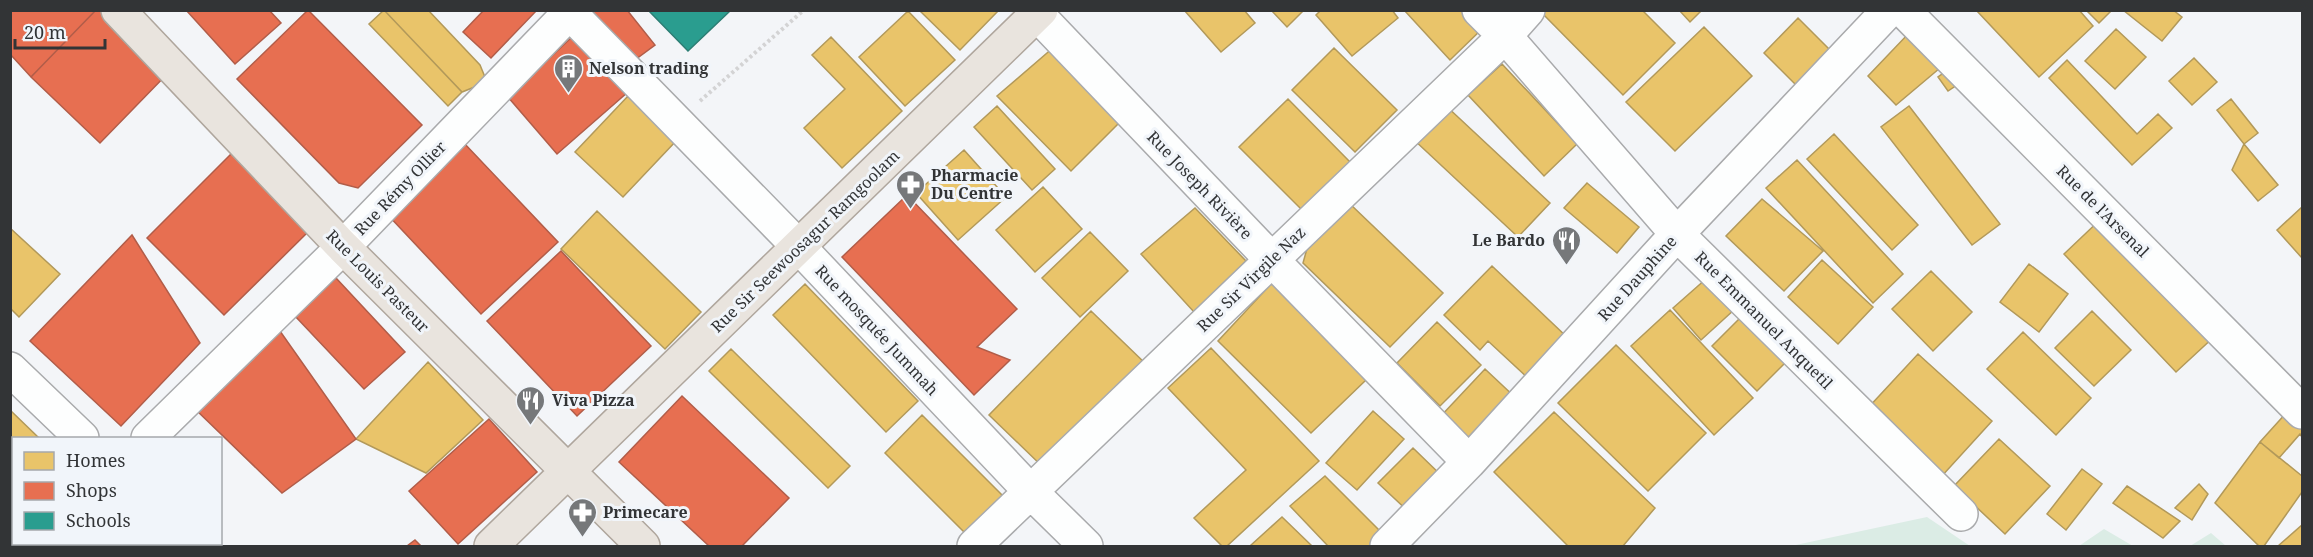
<svg xmlns="http://www.w3.org/2000/svg" width="2313" height="557" font-family="'Noto Serif',serif">
  <rect width="100%" height="100%" fill="#f3f5f8"/>
  <path fill="#dbece5" d="M 1927,517 L 1970,546 L 1791,546 Z
    M 2104,529 L 2133,546 L 2079,546 Z
    M 2211,533 L 2226,546 L 2190,546 Z"/>
  <path fill="#e9c46a" stroke="#b2995a" stroke-width="1.5" d="M 384,10 L 462,92 L 448,106 L 369,24 Z
    M 384,10 L 428,10 L 480,65 L 487,82 L 462,92 Z
    M 919,10 L 999,10 L 960,50 Z
    M 1184,10 L 1244,10 L 1255,23 L 1221,52 Z
    M 1271,10 L 1304,10 L 1287,27 Z
    M 1321,10 L 1392,10 L 1398,18 L 1352,56 L 1316,15 Z
    M 1404,10 L 1468,10 L 1484,27 L 1450,60 Z
    M 1539,10 L 1642,10 L 1675,43 L 1623,95 Z
    M 1679,10 L 1702,10 L 1690,22 Z
    M 1976,10 L 2079,10 L 2093,26 L 2039,77 Z
    M 2086,10 L 2112,10 L 2099,23 Z
    M 2123,10 L 2173,10 L 2182,17 L 2162,41 Z
    M 908,11 L 955,60 L 905,106 L 859,57 Z
    M 1798,18 L 1836,56 L 1802,91 L 1764,53 Z
    M 1704,27 L 1752,76 L 1675,151 L 1626,102 Z
    M 2116,29 L 2146,57 L 2115,89 L 2085,61 Z
    M 1909,33 L 1940,68 L 1896,105 L 1868,76 Z
    M 831,37 L 902,111 L 842,168 L 804,128 L 845,89 L 812,55 Z
    M 1054,47 L 1124,118 L 1071,171 L 997,96 Z
    M 1334,48 L 1397,110 L 1355,152 L 1292,90 Z
    M 2194,58 L 2217,82 L 2192,105 L 2169,81 Z
    M 2067,60 L 2137,134 L 2158,114 L 2172,128 L 2132,165 L 2049,78 Z
    M 1502,64 L 1577,144 L 1544,176 L 1468,95 Z
    M 1953,66 L 1963,81 L 1948,91 L 1938,77 Z
    M 628,96 L 676,141 L 623,197 L 575,152 Z
    M 1288,99 L 1350,162 L 1302,210 L 1239,147 Z
    M 2231,99 L 2258,133 L 2244,144 L 2217,110 Z
    M 1444,104 L 1550,203 L 1518,237 L 1412,138 Z
    M 997,106 L 1055,169 L 1032,190 L 974,127 Z
    M 1909,106 L 2000,224 L 1972,245 L 1881,127 Z
    M 1834,134 L 1918,225 L 1892,250 L 1807,159 Z
    M 2244,144 L 2278,185 L 2258,201 L 2232,170 Z
    M 964,150 L 1006,197 L 958,240 L 916,193 Z
    M 1797,160 L 1903,274 L 1873,303 L 1766,188 Z
    M 1587,183 L 1639,227 L 1617,253 L 1564,208 Z
    M 1043,187 L 1082,229 L 1035,272 L 996,230 Z
    M 1762,199 L 1823,251 L 1784,291 L 1726,236 Z
    M 1349,203 L 1443,293 L 1390,347 L 1303,263 L 1308,245 Z
    M 2302,207 L 2302,258 L 2277,230 Z
    M 1195,208 L 1246,261 L 1194,312 L 1141,254 Z
    M 597,211 L 701,312 L 665,349 L 561,249 Z
    M 2104,216 L 2216,335 L 2176,372 L 2064,254 Z
    M 10,228 L 60,274 L 19,317 L 10,308 Z
    M 1090,232 L 1128,271 L 1080,317 L 1042,278 Z
    M 1822,260 L 1873,307 L 1838,344 L 1788,297 Z
    M 2029,264 L 2068,294 L 2039,332 L 2000,302 Z
    M 1492,266 L 1569,339 L 1530,380 L 1488,341 L 1480,350 L 1444,315 Z
    M 1931,271 L 1972,312 L 1933,351 L 1892,309 Z
    M 1707,278 L 1735,309 L 1701,340 L 1673,308 Z
    M 1272,283 L 1366,380 L 1311,433 L 1218,341 Z
    M 805,284 L 918,401 L 886,432 L 773,315 Z
    M 1670,310 L 1753,398 L 1714,435 L 1631,346 Z
    M 1091,311 L 1148,366 L 1046,470 L 989,415 Z
    M 2092,311 L 2131,350 L 2094,386 L 2055,348 Z
    M 1745,313 L 1790,358 L 1757,391 L 1712,346 Z
    M 1437,322 L 1481,365 L 1440,406 L 1397,363 Z
    M 2023,332 L 2091,398 L 2056,435 L 1987,369 Z
    M 1616,345 L 1706,433 L 1648,491 L 1558,403 Z
    M 1211,348 L 1319,461 L 1227,546 L 1222,546 L 1194,518 L 1246,470 L 1168,388 Z
    M 731,349 L 850,466 L 828,488 L 709,371 Z
    M 1918,354 L 1992,421 L 1941,477 L 1867,409 Z
    M 428,362 L 483,420 L 426,473 L 356,439 Z
    M 1485,369 L 1518,400 L 1472,448 L 1440,417 Z
    M 10,410 L 39,438 L 14,438 L 14,465 L 10,468 Z
    M 1373,411 L 1404,439 L 1357,490 L 1326,463 Z
    M 1554,412 L 1655,508 L 1623,546 L 1568,546 L 1494,472 Z
    M 2287,412 L 2302,426 L 2302,437 L 2300,434 L 2279,458 L 2260,442 Z
    M 922,415 L 1007,500 L 969,537 L 885,453 Z
    M 1999,439 L 2050,486 L 2005,534 L 1954,486 Z
    M 2260,442 L 2302,476 L 2302,492 L 2264,546 L 2259,546 L 2215,503 Z
    M 1413,448 L 1445,479 L 1411,514 L 1378,483 Z
    M 2082,469 L 2102,484 L 2066,530 L 2047,514 Z
    M 1325,476 L 1385,536 L 1375,546 L 1328,546 L 1290,506 Z
    M 2199,484 L 2208,494 L 2192,520 L 2175,508 Z
    M 2127,486 L 2180,521 L 2163,538 L 2113,503 Z
    M 1282,517 L 1312,546 L 1250,546 Z
    M 2302,525 L 2302,546 L 2278,546 Z
    M 75,544 L 175,544 L 177,546 L 79,546 Z"/>
  <path fill="#e76f51" stroke="#b15d49" stroke-width="1.5" d="M 10,10 L 96,10 L 31,77 L 10,54 Z
    M 96,10 L 106,10 L 169,72 L 100,143 L 31,77 Z
    M 186,10 L 269,10 L 281,23 L 235,64 Z
    M 308,10 L 422,125 L 358,188 L 339,183 L 237,79 Z
    M 484,10 L 537,10 L 491,58 L 463,32 Z
    M 590,10 L 627,10 L 655,45 L 628,65 Z
    M 573,36 L 628,92 L 557,154 L 508,97 Z
    M 463,142 L 558,242 L 481,314 L 387,214 Z
    M 233,152 L 310,230 L 224,315 L 147,238 Z
    M 907,195 L 1017,309 L 977,347 L 1010,360 L 974,395 L 842,257 Z
    M 132,235 L 200,343 L 121,426 L 30,341 Z
    M 561,251 L 651,346 L 577,416 L 487,321 Z
    M 336,278 L 405,352 L 364,389 L 295,316 Z
    M 275,324 L 356,439 L 282,493 L 194,408 Z
    M 682,396 L 789,498 L 742,546 L 709,546 L 619,462 Z
    M 489,419 L 537,472 L 458,544 L 409,491 Z
    M 415,540 L 421,546 L 407,546 Z"/>
  <path fill="#2a9d8f" stroke="#2c7e74" stroke-width="1.5" d="M 648,10 L 731,10 L 688,51 Z"/>
  <g fill="none" stroke-linecap="round" stroke-linejoin="round">
    <defs>
      <path id="minor" d="M 567,10 L 800,248 L 1031,492 L 1086,546
        M 1033,10 L 1271,259 L 1469,462
        M 1479,10 L 1505,36 L 1677,234 L 1961,514
        M 1903,10 L 2302,412
        M 10,369 L 82,438
        M 148,438 L 343,247 L 572,10
        M 189,544 L 192,546
        M 38,546 L 41,544
        M 974,546 L 1505,36 L 1528,10
        M 1387,546 L 1469,462 L 1677,234 L 1889,10"/>
      <path id="major" d="M 118,10 L 343,247 L 643,546
        M 491,546 L 1041,10"/>
    </defs>
    <use href="#minor" stroke="#a9aaac" stroke-width="36"/>
    <use href="#major" stroke="#afa69d" stroke-width="36"/>
    <path stroke="#d3d3d4" stroke-width="4" stroke-dasharray="3 3" stroke-linecap="butt" d="M 700,101 L 804,10"/>
    <use href="#minor" stroke="#fdfefe" stroke-width="33"/>
    <use href="#major" stroke="#e9e4de" stroke-width="33"/>
  </g>
  <defs>
    <symbol id="building-pin" viewBox="-11 -11 22 30"><path d="M0 17L-7.5 6A9.5 9.5 0 1 1 7.5 6Z" fill="#76787a" stroke="#f1f5fa"/><path d="M-4-6H4V6H1V3H-1V6H-4ZM-2.5-4.3h1.7v1.8h-1.7ZM.8-4.3h1.7v1.8H.8ZM-2.5-1h1.7V.8h-1.7ZM.8-1h1.7V.8H.8Z" fill="#fff"/></symbol>
    <symbol id="pharmacy-pin" viewBox="-11 -11 22 30"><path d="M0 17L-7.5 6A9.5 9.5 0 1 1 7.5 6Z" fill="#76787a" stroke="#f1f5fa"/><path d="M-2-6h4v4h4v4h-4v4h-4v-4h-4v-4h4Z" fill="#fff"/></symbol>
    <symbol id="restaurant-pin" viewBox="-11 -11 22 30"><path d="M0 17L-7.5 6A9.5 9.5 0 1 1 7.5 6Z" fill="#76787a" stroke="#f1f5fa"/><path d="M-5-6h1v4h1v-4h1v4h1v-4h1v5L-1.5 .5V6h-2V.5L-5-1ZM5-6V6H3V1.5H1.5Q1.5-4 5-6Z" fill="#fff"/></symbol>
  </defs>
  <g fill-rule="evenodd">
    <use href="#building-pin" x="552" y="52" width="33" height="45"/>
    <use href="#pharmacy-pin" x="894" y="168" width="33" height="45"/>
    <use href="#restaurant-pin" x="1550" y="224" width="33" height="45"/>
    <use href="#restaurant-pin" x="514" y="384" width="33" height="45"/>
    <use href="#pharmacy-pin" x="566" y="496" width="33" height="45"/>
  </g>
  <g text-anchor="middle" stroke-width="6" stroke-linejoin="round" paint-order="stroke">
    <g font-size="16" font-weight="bold" fill="#323436" stroke="#f1f5fa" text-anchor="start">
      <text x="589" y="74">Nelson trading</text>
      <text x="931" y="181">Pharmacie<tspan x="931" dy="18">Du Centre</tspan></text>
      <text x="1545" y="246" text-anchor="end">Le Bardo</text>
      <text x="552" y="406">Viva Pizza</text>
      <text x="603" y="518">Primecare</text>
    </g>
    <g font-size="16" fill="#323436" stroke="#f1f5fa">
      <text transform="translate(1200 185) rotate(46)" y="6">Rue Joseph Rivière</text>
      <text transform="translate(400 188) rotate(-46)" y="6">Rue Rémy Ollier</text>
      <text transform="translate(2103 211) rotate(45)" y="6">Rue de l'Arsenal</text>
      <text transform="translate(805 241) rotate(-44)" y="6">Rue Sir Seewoosagur Ramgoolam</text>
      <text transform="translate(1637 278) rotate(-48)" y="6">Rue Dauphine</text>
      <text transform="translate(1251 279) rotate(-44)" y="6">Rue Sir Virgile Naz</text>
      <text transform="translate(378 281) rotate(45)" y="6">Rue Louis Pasteur</text>
      <text transform="translate(1764 320) rotate(45)" y="6">Rue Emmanuel Anquetil</text>
      <text transform="translate(877 330) rotate(47)" y="6">Rue mosquée Jummah</text>
    </g>
  </g>
  <rect width="2313" height="557" fill="none" stroke="#323436" stroke-width="24"/>
  <rect x="12" y="437" width="210" height="108" fill="#f1f5fa" stroke="#a5a8ac" stroke-width="1.5"/>
  <rect x="24" y="452" width="30" height="18" fill="#e9c46a" stroke="#a5a8ac" stroke-width="1.5"/>
  <text x="66" y="467" font-size="18" fill="#323436">Homes</text>
  <rect x="24" y="482" width="30" height="18" fill="#e76f51" stroke="#a5a8ac" stroke-width="1.5"/>
  <text x="66" y="497" font-size="18" fill="#323436">Shops</text>
  <rect x="24" y="512" width="30" height="18" fill="#2a9d8f" stroke="#a5a8ac" stroke-width="1.5"/>
  <text x="66" y="527" font-size="18" fill="#323436">Schools</text>
  <path d="M15 39v9h90v-9" fill="none" stroke="#323436" stroke-width="3"/>
  <text x="24" y="39" font-size="18" fill="#323436" stroke="#f1f5fa" stroke-width="4.5" paint-order="stroke">20 m</text>
</svg>
